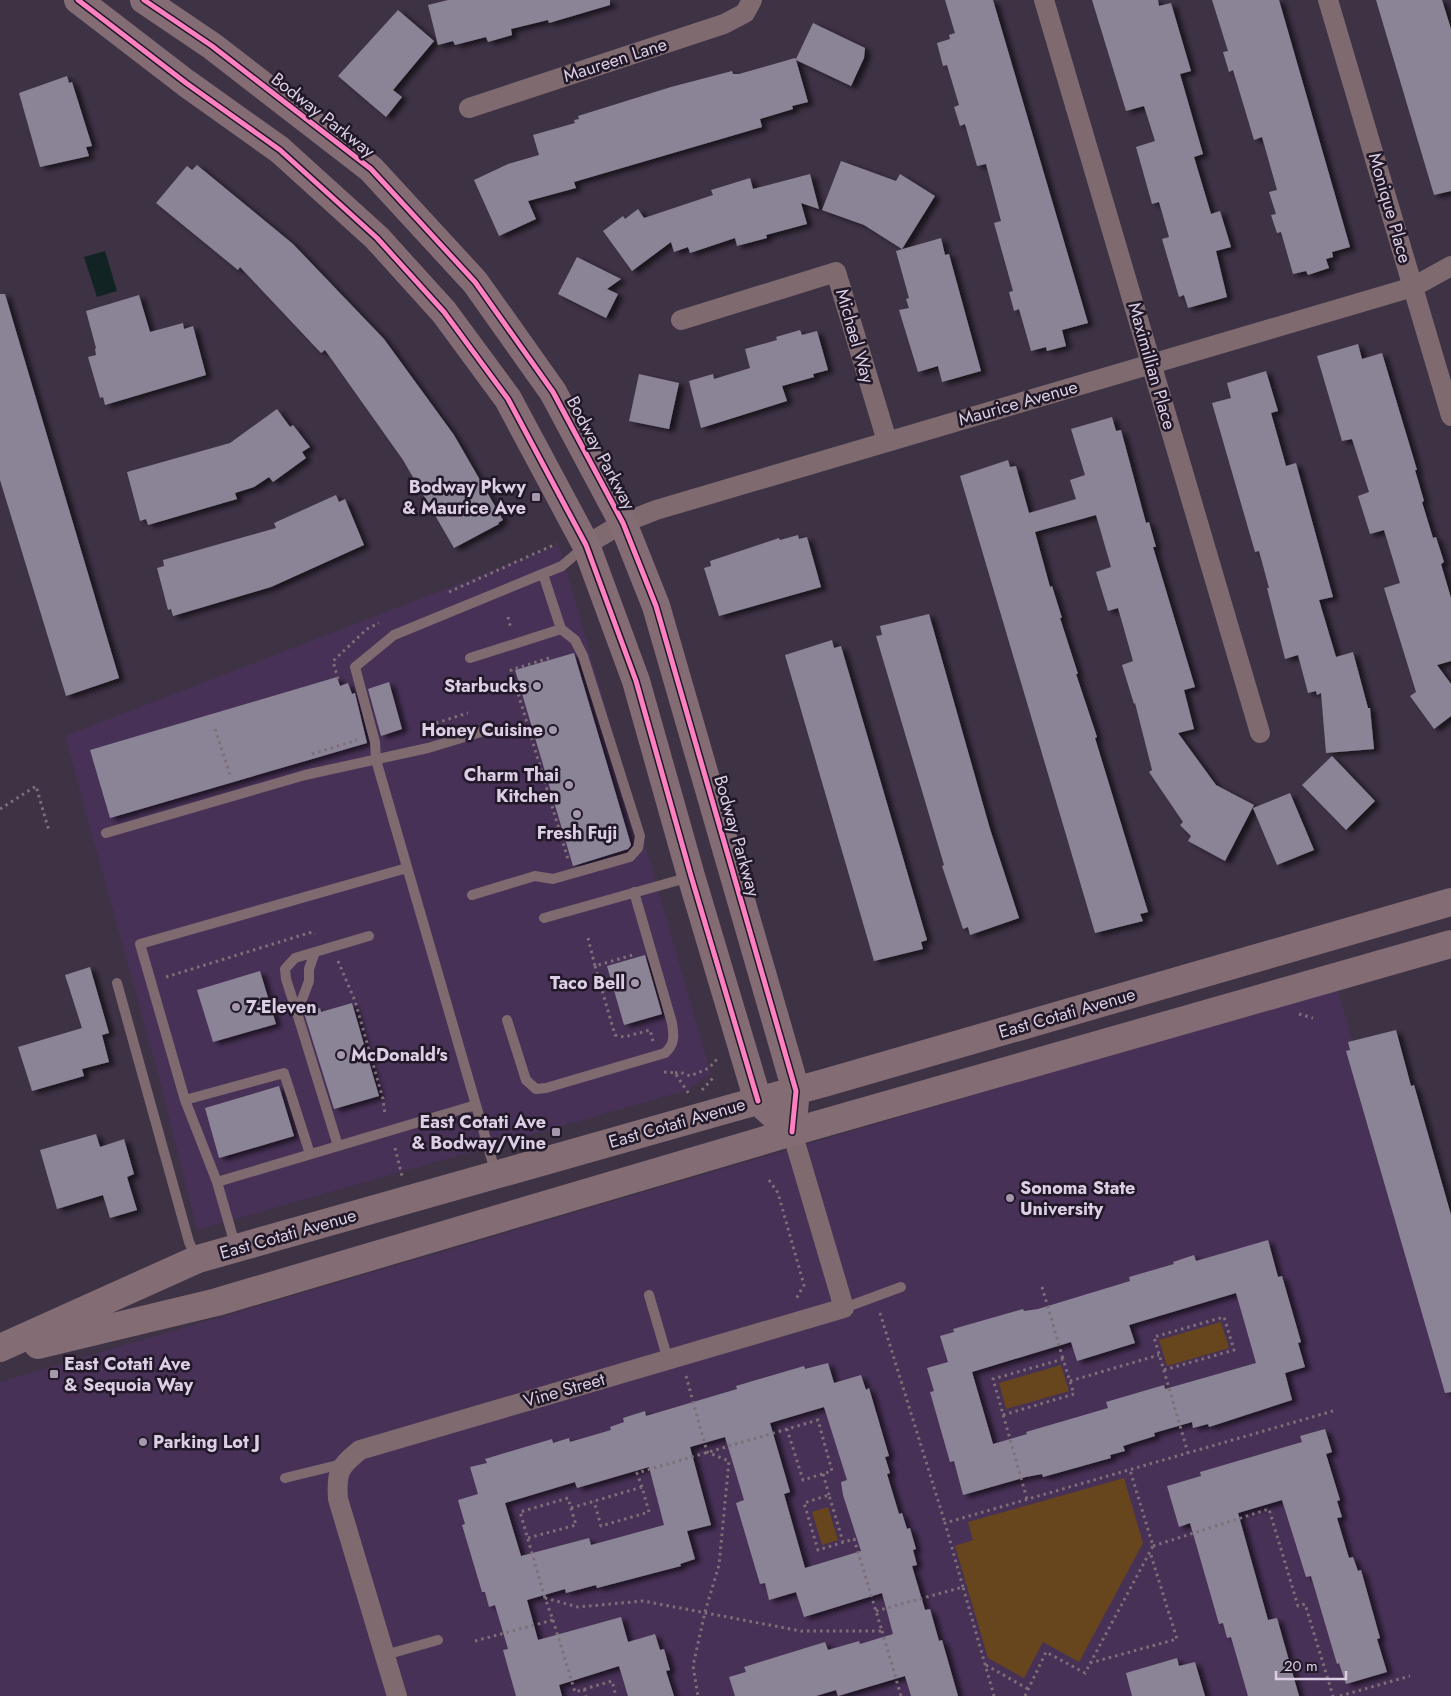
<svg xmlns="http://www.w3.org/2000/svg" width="1451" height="1696" font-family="Jost,sans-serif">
  <defs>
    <filter id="shadow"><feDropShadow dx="5.5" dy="3" stdDeviation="2.5" flood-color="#0009"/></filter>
  </defs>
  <rect width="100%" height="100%" fill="#3e3245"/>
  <path fill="#483157" d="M 559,545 L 711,1074 L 688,1090 L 197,1230 L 160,1081 L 65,736 Z
    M 1337,988 L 1451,1386 L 1451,1696 L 0,1696 L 0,1382 Z"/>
  <path fill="#68461d" d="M 1221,1322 L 1229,1348 L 1167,1366 L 1159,1340 Z
    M 1061,1365 L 1069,1391 L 1006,1409 L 999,1383 Z
    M 1124,1478 L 1143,1543 L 1079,1662 L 1043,1642 L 1024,1678 L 988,1658 L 955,1546 L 973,1540 L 968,1522 Z
    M 828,1507 L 838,1540 L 822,1545 L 812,1512 Z"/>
  <path fill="#112323" d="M 105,251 L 117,291 L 97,297 L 84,257 Z"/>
  <path fill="#8a8496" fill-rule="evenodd" filter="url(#shadow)" d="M 448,0 L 610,0 L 610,5 L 549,23 L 548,20 L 511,29 L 512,35 L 488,42 L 486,37 L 455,45 L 453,41 L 438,45 L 428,5 Z
    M 945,0 L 993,0 L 1088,323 L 1062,330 L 1066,346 L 1047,351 L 1046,347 L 1031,351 L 1019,309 L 1014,311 L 1009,292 L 1013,291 L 994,223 L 1001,221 L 986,164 L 977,166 L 965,124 L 960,126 L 954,107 L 959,105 L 947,65 L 943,66 L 937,43 L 950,39 L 949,35 L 955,33 Z
    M 1092,0 L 1158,0 L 1159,6 L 1171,3 L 1191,71 L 1180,74 L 1203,154 L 1194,157 L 1211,214 L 1220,211 L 1231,247 L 1216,251 L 1227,297 L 1188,308 L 1184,295 L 1179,297 L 1162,239 L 1169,237 L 1159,202 L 1152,204 L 1136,147 L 1155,141 L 1144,106 L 1126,111 Z
    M 1212,0 L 1279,0 L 1350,247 L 1332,252 L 1333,257 L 1326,259 L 1329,268 L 1308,275 L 1306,271 L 1293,274 L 1281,232 L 1277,233 L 1271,215 L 1276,214 L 1269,192 L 1277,190 L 1262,137 L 1254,140 L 1233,70 L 1229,72 L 1223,52 L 1228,51 Z
    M 1376,0 L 1442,0 L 1451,29 L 1451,191 L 1434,195 Z
    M 398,10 L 434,41 L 393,90 L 402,97 L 386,117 L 338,76 Z
    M 813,23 L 865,48 L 864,58 L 851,86 L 796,60 L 808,102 L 792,106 L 793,109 L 760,119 L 762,127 L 574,182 L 576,188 L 528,201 L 536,219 L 499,236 L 474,180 L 508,164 L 539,155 L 533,135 L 575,123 L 574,120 L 579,119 L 578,116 L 671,87 L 732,71 L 733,74 L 739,74 L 795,58 L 796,59 Z
    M 67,76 L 69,83 L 72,82 L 92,146 L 86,147 L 89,156 L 40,167 L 19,93 Z
    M 841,161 L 896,181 L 900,174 L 935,196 L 902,249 L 864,225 L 822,210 Z
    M 197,165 L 293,244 L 384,339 L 454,435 L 503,520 L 498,523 L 499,524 L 454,548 L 403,460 L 325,350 L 321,353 L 240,267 L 238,270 L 156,203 L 187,166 L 192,170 Z
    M 810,174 L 819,209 L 801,203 L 807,224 L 766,235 L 767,238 L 737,246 L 735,238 L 690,253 L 688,247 L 674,252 L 671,242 L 632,271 L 603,231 L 623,216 L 625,219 L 638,209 L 644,218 L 713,195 L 711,190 L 750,178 L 753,189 Z
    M 941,238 L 945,255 L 949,254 L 981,371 L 942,382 L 938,366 L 918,372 L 899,310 L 909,308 L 906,299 L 909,298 L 896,251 Z
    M 577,257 L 621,279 L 607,289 L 618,294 L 606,318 L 558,294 Z
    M 0,294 L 5,294 L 119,678 L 66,696 L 0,480 Z
    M 139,295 L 150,332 L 183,323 L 184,329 L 193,326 L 206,375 L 105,405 L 103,397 L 100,398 L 88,357 L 96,355 L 95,349 L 96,348 L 86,311 Z
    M 800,330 L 802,335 L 817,331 L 828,370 L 813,374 L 814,377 L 782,386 L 787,401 L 701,428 L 689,381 L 713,374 L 714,379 L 750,368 L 745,349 L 777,340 L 776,337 Z
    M 1358,344 L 1362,359 L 1382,353 L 1417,470 L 1415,470 L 1424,501 L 1422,502 L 1433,538 L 1436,537 L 1444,562 L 1441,564 L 1451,598 L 1451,661 L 1437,665 L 1451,684 L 1451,716 L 1434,729 L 1410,696 L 1416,692 L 1384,588 L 1400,583 L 1384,530 L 1370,534 L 1358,496 L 1369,492 L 1352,439 L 1342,441 L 1317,356 Z
    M 1266,371 L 1278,411 L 1271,413 L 1286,466 L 1296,463 L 1333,597 L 1319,600 L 1336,657 L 1353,652 L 1368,708 L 1370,708 L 1374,749 L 1326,753 L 1321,693 L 1317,695 L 1316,691 L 1308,693 L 1298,655 L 1285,659 L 1267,588 L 1269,588 L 1259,551 L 1255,552 L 1212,403 L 1231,398 L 1227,383 Z
    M 639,374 L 679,383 L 669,429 L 629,421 Z
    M 277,409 L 290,427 L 293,425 L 310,447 L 302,452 L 306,458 L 273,482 L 269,477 L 254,487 L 235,493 L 237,499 L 148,525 L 146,519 L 140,521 L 127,472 L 230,443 Z
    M 1112,417 L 1116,431 L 1121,430 L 1146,523 L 1149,522 L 1156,547 L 1153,547 L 1195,687 L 1184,690 L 1194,729 L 1178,733 L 1216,785 L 1254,805 L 1225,861 L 1188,841 L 1191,836 L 1180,825 L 1183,822 L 1149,772 L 1152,770 L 1135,703 L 1134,704 L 1122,665 L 1133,661 L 1118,608 L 1108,611 L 1096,572 L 1111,567 L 1096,515 L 1035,532 L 1050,587 L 1052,586 L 1062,618 L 1060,618 L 1078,674 L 1076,674 L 1097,737 L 1095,738 L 1148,912 L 1140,914 L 1143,921 L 1095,933 L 960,476 L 1008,460 L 1010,467 L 1016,466 L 1029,513 L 1076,499 L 1070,480 L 1085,475 L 1071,429 Z
    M 336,495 L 339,502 L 345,499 L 364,545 L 271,587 L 173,616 L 171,609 L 168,610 L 157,568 L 164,566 L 163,560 L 276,528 L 274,523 Z
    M 798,535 L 799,539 L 807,537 L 821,587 L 719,616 L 704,568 L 711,566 L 710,561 L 779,538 L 780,540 Z
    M 929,614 L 990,829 L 1019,918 L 970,935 L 968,927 L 963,929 L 942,866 L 944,865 L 876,636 L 882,635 L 880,626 Z
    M 832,640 L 834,648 L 841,646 L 927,940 L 921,942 L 923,949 L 874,961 L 785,655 Z
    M 574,653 L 631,845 L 628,849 L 573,866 L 515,670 Z
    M 337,677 L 340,686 L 348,683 L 352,694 L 355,693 L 367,743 L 110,818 L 90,750 Z
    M 389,682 L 402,729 L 381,736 L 368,689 Z
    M 1332,756 L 1375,801 L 1346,830 L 1302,785 Z
    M 1290,793 L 1314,850 L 1277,865 L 1253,808 Z
    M 645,955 L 662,1014 L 624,1025 L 607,966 Z
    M 90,967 L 109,1033 L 102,1035 L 109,1062 L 82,1069 L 84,1076 L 32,1091 L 18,1047 L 82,1028 L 65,975 Z
    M 260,971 L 276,1024 L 213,1042 L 197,990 Z
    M 352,1003 L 379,1096 L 334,1109 L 304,1013 L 320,1008 L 321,1012 Z
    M 1396,1030 L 1411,1086 L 1414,1085 L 1451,1215 L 1451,1392 L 1445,1393 L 1346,1051 L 1350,1050 L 1348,1042 Z
    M 279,1086 L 294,1136 L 219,1158 L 205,1108 Z
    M 96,1134 L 100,1147 L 124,1139 L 134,1174 L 127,1177 L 137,1210 L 110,1218 L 103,1195 L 57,1209 L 40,1150 Z
    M 1268,1240 L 1278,1277 L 1282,1276 L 1301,1342 L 1298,1343 L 1305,1367 L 1285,1373 L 1292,1400 L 1209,1427 L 1208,1424 L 1193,1428 L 1192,1422 L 1154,1433 L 1155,1436 L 1123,1446 L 1125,1451 L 1110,1455 L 1111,1458 L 1043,1477 L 1042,1474 L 1026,1477 L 963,1495 L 954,1461 L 950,1462 L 930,1392 L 934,1391 L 927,1368 L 948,1362 L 940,1336 L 954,1332 L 953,1329 L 1023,1309 L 1024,1311 L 1038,1309 L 1130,1281 L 1129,1277 L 1174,1264 L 1173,1262 L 1194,1255 L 1196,1261 ZM 1236,1293 L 1256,1363 L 1165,1389 L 1164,1385 L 1106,1402 L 1108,1408 L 1026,1432 L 1027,1434 L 993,1444 L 972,1372 L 1071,1342 L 1077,1361 L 1135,1343 L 1129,1325 Z
    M 828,1363 L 834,1383 L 861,1375 L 866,1390 L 869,1388 L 889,1456 L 885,1457 L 890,1473 L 887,1474 L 899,1514 L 902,1513 L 907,1529 L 910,1528 L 916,1549 L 913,1550 L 917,1565 L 912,1566 L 925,1610 L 930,1609 L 939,1641 L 942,1640 L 958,1696 L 911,1696 L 905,1676 L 838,1696 L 836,1690 L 816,1696 L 735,1696 L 729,1677 L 746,1672 L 744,1667 L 825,1642 L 828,1650 L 859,1641 L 860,1644 L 893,1634 L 882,1593 L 804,1617 L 796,1592 L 769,1600 L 765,1583 L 760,1584 L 736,1503 L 744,1500 L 725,1437 L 690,1447 L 711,1525 L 687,1531 L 695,1559 L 680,1564 L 681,1566 L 597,1588 L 596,1585 L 566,1593 L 565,1589 L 527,1600 L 538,1640 L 621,1617 L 628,1642 L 655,1634 L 660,1650 L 664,1649 L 670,1670 L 666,1671 L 674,1696 L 628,1696 L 619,1666 L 559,1685 L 562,1696 L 516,1696 L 503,1650 L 508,1649 L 495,1605 L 489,1607 L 485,1592 L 482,1592 L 462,1525 L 465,1524 L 458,1500 L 478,1494 L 470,1467 L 487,1463 L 485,1459 L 552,1439 L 553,1443 L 569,1438 L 570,1442 L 611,1430 L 610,1427 L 624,1422 L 623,1418 L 645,1411 L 646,1416 L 737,1389 L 736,1386 L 804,1366 L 805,1369 ZM 824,1407 L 847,1480 L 841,1482 L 843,1495 L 861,1551 L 805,1568 L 784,1494 L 790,1492 L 770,1423 ZM 649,1467 L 664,1525 L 591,1545 L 589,1538 L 521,1556 L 505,1503 L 575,1482 L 577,1488 Z
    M 1325,1429 L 1332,1452 L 1326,1454 L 1340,1500 L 1337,1501 L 1342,1517 L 1337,1518 L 1349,1558 L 1353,1557 L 1358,1571 L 1361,1570 L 1380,1638 L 1377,1639 L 1387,1672 L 1346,1684 L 1339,1663 L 1337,1664 L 1311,1576 L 1306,1577 L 1282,1500 L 1238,1513 L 1268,1620 L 1277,1618 L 1299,1696 L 1248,1696 L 1231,1637 L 1227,1638 L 1223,1623 L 1219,1624 L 1190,1523 L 1179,1527 L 1167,1486 L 1201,1476 L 1200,1472 L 1302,1442 L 1300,1436 Z
    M 1177,1658 L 1179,1666 L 1195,1662 L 1205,1696 L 1132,1696 L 1126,1673 Z"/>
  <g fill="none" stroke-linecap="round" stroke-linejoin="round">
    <path stroke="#7e6f77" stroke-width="3" stroke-dasharray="2.5 4" stroke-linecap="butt" d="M 449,592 L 556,544
      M 508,617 L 511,629
      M 549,658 L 511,670 L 568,859
      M 338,679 L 333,661 L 367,629 L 379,623
      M 436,723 L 468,713
      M 215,729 L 231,778
      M 312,754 L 357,740
      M 0,809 L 36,786 L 49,831
      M 588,938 L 595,966 L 636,954
      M 338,961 L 355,1001 L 383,1099 L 385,1115
      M 595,966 L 615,1035 L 624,1037 L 650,1030 L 653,1041
      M 166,977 L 312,932 L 315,934
      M 1299,1014 L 1313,1018
      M 664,1072 L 675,1073 L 689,1094
      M 675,1073 L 680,1072 L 690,1076 L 709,1068 L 717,1059
      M 702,1090 L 713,1078
      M 395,1148 L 402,1176
      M 769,1180 L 778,1193 L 804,1285 L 796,1299
      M 1042,1287 L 1063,1359
      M 880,1313 L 945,1523
      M 1164,1370 L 1234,1350 L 1224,1317 L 1154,1337 L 1188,1453
      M 686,1376 L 707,1452 L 729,1461 L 719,1565 L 705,1612 L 693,1666 L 698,1696
      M 1070,1381 L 1159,1355
      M 1003,1415 L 1074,1394 L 1063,1359 L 993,1379 L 1027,1499
      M 823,1474 L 829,1495
      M 642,1487 L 637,1473 L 818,1420 L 832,1471 L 803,1480 L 787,1429
      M 571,1508 L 642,1487 L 649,1512 L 601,1526 L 594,1501
      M 528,1538 L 576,1525 L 568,1498 L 520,1512 L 545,1598
      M 1153,1546 L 1269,1509 L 1298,1606 L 1305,1604 L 1333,1696
      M 963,1587 L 945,1523 L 1333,1411
      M 876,1611 L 963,1587 L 994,1696
      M 553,1620 L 575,1692 L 612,1681 L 616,1696
      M 882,1631 L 901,1696
      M 475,1641 L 553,1620 L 545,1598 L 578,1607 L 643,1601 L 801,1631 L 882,1631 L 854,1539 L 818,1550 L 804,1503 L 829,1495 L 843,1542
      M 1090,1663 L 1177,1639 L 1150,1552
      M 986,1665 L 1028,1689
      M 584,1689 L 586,1696
      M 1025,1696 L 1046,1652 L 1085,1673 L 1153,1546 L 1130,1470
      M 1340,1696 L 1410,1676"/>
    <path stroke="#7f6a70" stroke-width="10" d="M 470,658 L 561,629 L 543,574
      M 106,833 L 305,775 L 428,748 L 491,729
      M 472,895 L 535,876 L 553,879 L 630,857 L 638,848 L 640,836 L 583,656 L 575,640 L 561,629
      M 544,918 L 690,877
      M 117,983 L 189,1242 L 197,1259
      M 297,1013 L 286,979 L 285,969 L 295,958 L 315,952
      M 507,1020 L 526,1080 L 536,1089 L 546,1088 L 665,1053 C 675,1044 674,1036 672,1023 L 634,892
      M 185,1100 L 284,1073 L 310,1154
      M 338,1146 L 297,1013 L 309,981 L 309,969 L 315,952 L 369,936
      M 496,1174 L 376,760 L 375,742 L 355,667 L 394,635 L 562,566 L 584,547
      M 217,1182 L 476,1105
      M 236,1248 L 217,1182 L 185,1100 L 140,944 L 407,868
      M 649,1295 L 668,1360
      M 844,1308 L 901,1287
      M 285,1478 L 342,1464
      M 385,1655 L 438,1640"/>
    <path stroke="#7f6a70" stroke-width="20" d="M 1044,0 L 1260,733
      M 1328,0 L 1451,416
      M 469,108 L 724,24 L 745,13 L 752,0
      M 681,320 L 836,272 L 887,441
      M 586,545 L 623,523 L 656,510 L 1413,287 L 1451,266
      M 397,1696 L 338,1499 C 336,1472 339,1467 360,1450 L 844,1308 L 792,1132"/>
    <path stroke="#846c74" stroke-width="28" d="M 78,0 L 186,83 L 280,150 L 377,238 L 444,312 L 508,399 L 586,545 L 636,681 L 691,876 L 758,1101 L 792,1132
      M 144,0 L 212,46 L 371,169 L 475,282 L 553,392 L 623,523 L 656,606 L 786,1056 L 796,1091 L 794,1110
      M 38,1345 L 217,1302 L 792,1132 L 1451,944
      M 0,1348 L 198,1259 L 732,1108 L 824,1083 L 1451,902"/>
    <defs>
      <path id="cycleway" d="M 78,0 L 186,83 L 280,150 L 377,238 L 444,312 L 508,399 L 586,545 L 636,681 L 691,876 L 758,1101
        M 144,0 L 212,46 L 371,169 L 475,282 L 553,392 L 623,523 L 656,606 L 796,1091 L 792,1132"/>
    </defs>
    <use href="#cycleway" stroke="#211828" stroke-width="8"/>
    <use href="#cycleway" stroke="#ff80c0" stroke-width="5"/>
  </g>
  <g fill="#a598ad" stroke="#211828" stroke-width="2">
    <rect x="531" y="492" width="10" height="10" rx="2.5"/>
    <circle cx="537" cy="686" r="5"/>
    <circle cx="553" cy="730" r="5"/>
    <circle cx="569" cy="785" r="5"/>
    <circle cx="577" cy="814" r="5"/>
    <circle cx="635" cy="983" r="5"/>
    <circle cx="236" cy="1007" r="5"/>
    <circle cx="341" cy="1055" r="5"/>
    <rect x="551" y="1127" width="10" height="10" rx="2.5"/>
    <circle cx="1010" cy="1198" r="5"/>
    <rect x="49" y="1369" width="10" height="10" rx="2.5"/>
    <circle cx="143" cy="1442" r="5"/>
  </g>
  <g text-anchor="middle" stroke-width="5" stroke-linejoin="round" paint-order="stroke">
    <g font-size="18" fill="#dccfe5" stroke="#211828">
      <text transform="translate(615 60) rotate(-18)" y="6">Maureen Lane</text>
      <text transform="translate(323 115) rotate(38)" y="6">Bodway Parkway</text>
      <text transform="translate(1390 208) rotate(74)" y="6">Monique Place</text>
      <text transform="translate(855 336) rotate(74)" y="6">Michael Way</text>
      <text transform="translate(1152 366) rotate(74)" y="6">Maximillian Place</text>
      <text transform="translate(1018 403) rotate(-16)" y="6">Maurice Avenue</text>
      <text transform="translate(601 453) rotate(62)" y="6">Bodway Parkway</text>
      <text transform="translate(737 836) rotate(74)" y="6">Bodway Parkway</text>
      <text transform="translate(1067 1013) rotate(-16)" y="6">East Cotati Avenue</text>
      <text transform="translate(677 1123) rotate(-16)" y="6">East Cotati Avenue</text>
      <text transform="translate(288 1234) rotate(-16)" y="6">East Cotati Avenue</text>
      <text transform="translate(564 1390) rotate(-16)" y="6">Vine Street</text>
    </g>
    <g font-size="18" font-weight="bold" fill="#dccfe5" stroke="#211828" text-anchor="end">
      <text x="526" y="493">Bodway Pkwy<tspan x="526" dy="21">&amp; Maurice Ave</tspan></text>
      <text x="527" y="692">Starbucks</text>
      <text x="543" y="736">Honey Cuisine</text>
      <text x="559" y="781">Charm Thai<tspan x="559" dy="21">Kitchen</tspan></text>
      <text x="577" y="839" text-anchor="middle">Fresh Fuji</text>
      <text x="625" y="989">Taco Bell</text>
      <text x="246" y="1013" text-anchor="start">7-Eleven</text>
      <text x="351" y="1061" text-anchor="start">McDonald's</text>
      <text x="546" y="1128">East Cotati Ave<tspan x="546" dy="21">&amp; Bodway/Vine</tspan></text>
      <text x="1020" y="1194" text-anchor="start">Sonoma State<tspan x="1020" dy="21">University</tspan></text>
      <text x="64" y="1370" text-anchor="start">East Cotati Ave<tspan x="64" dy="21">&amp; Sequoia Way</tspan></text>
      <text x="153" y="1448" text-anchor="start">Parking Lot J</text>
    </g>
  </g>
  <path d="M1276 1671v8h70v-8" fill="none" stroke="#dccfe5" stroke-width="2.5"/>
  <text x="1284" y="1671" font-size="15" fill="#dccfe5" stroke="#211828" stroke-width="4" paint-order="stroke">20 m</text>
</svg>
